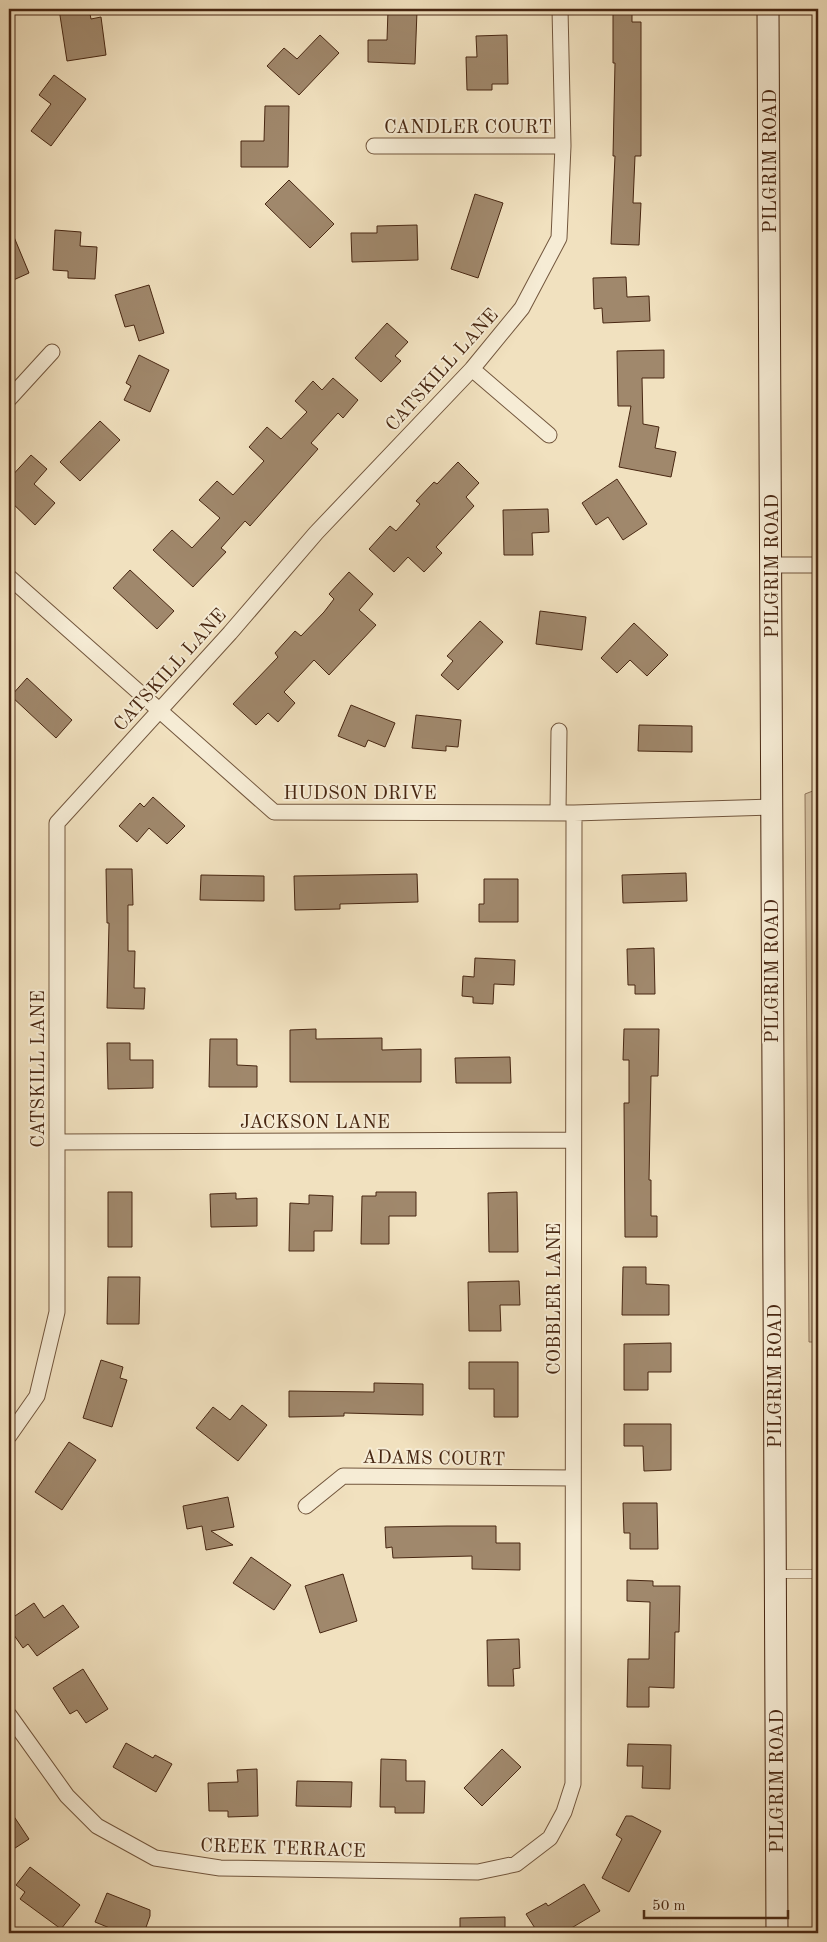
<svg xmlns="http://www.w3.org/2000/svg" width="827" height="1942" font-family="'Old Standard TT',serif">
  <rect width="100%" height="100%" fill="#f1e1bf"/>
  <filter id="stains"><feTurbulence type="fractalNoise" baseFrequency=".004" numOctaves="4"/><feColorMatrix values="0 0 0 0 .2 0 0 0 0 .09 0 0 0 0 .02 0 0 0 .5 -.17"/></filter>
  <radialGradient id="worn" r=".72"><stop offset=".6" stop-color="#630" stop-opacity="0"/><stop offset="1" stop-color="#630" stop-opacity=".3"/></radialGradient>
  <path fill="#d4c1a2" stroke="#8e745a" d="M 818,789 L 818,1342 L 809,1342 L 805,794 Z
    M 818,1648 L 818,1933 L 815,1933 L 814,1677 Z"/>
  <path fill="#a0886c" stroke="#482712" d="M 59,9 L 89,9 L 91,19 L 101,17 L 106,55 L 67,61 Z
    M 613,9 L 632,9 L 632,22 L 641,22 L 641,156 L 635,156 L 633,203 L 641,203 L 639,245 L 611,244 L 615,156 L 613,156 L 615,63 L 613,63 Z
    M 388,10 L 417,11 L 415,64 L 368,62 L 368,40 L 387,40 Z
    M 320,35 L 339,53 L 299,95 L 267,66 L 284,48 L 297,59 Z
    M 507,35 L 508,84 L 492,84 L 492,90 L 467,90 L 466,57 L 477,57 L 476,36 Z
    M 54,75 L 86,99 L 51,146 L 31,131 L 51,104 L 39,95 Z
    M 265,106 L 289,106 L 288,167 L 241,167 L 241,141 L 264,141 Z
    M 289,180 L 334,224 L 310,248 L 265,204 Z
    M 475,194 L 503,203 L 478,278 L 451,269 Z
    M 9,225 L 29,273 L 9,282 Z
    M 417,225 L 418,260 L 352,262 L 351,233 L 377,233 L 377,226 Z
    M 55,230 L 81,232 L 80,246 L 97,247 L 95,279 L 68,278 L 68,271 L 53,270 Z
    M 626,277 L 627,297 L 649,296 L 650,321 L 603,323 L 602,308 L 594,309 L 593,278 Z
    M 149,285 L 164,333 L 139,341 L 134,325 L 125,327 L 115,295 Z
    M 387,323 L 408,342 L 395,356 L 401,361 L 381,382 L 355,358 Z
    M 664,350 L 664,378 L 642,378 L 643,424 L 659,427 L 655,448 L 676,452 L 671,477 L 619,467 L 631,406 L 618,406 L 617,351 Z
    M 139,355 L 169,370 L 150,412 L 124,400 L 131,386 L 126,383 Z
    M 333,378 L 358,400 L 343,418 L 338,413 L 311,443 L 318,449 L 250,526 L 245,521 L 221,548 L 226,552 L 193,587 L 153,550 L 172,530 L 192,548 L 220,518 L 199,500 L 217,481 L 233,495 L 264,461 L 249,447 L 267,427 L 281,439 L 307,412 L 295,401 L 313,381 L 322,390 Z
    M 100,421 L 120,440 L 80,481 L 60,462 Z
    M 31,455 L 47,469 L 34,484 L 55,503 L 35,525 L 9,500 L 9,479 Z
    M 458,462 L 479,483 L 466,497 L 474,506 L 436,547 L 442,553 L 424,572 L 408,557 L 394,572 L 369,549 L 390,526 L 396,531 L 420,504 L 416,501 L 434,482 L 437,484 Z
    M 617,479 L 647,524 L 623,540 L 608,517 L 596,525 L 582,503 Z
    M 548,509 L 549,532 L 532,533 L 533,555 L 504,555 L 503,510 Z
    M 130,570 L 174,611 L 157,629 L 113,588 Z
    M 349,572 L 373,594 L 359,610 L 376,625 L 329,675 L 314,660 L 284,692 L 295,703 L 278,722 L 268,713 L 256,725 L 233,704 L 278,657 L 275,653 L 295,631 L 301,636 L 324,612 L 334,599 L 329,594 Z
    M 540,611 L 586,617 L 582,650 L 536,644 Z
    M 480,621 L 503,642 L 458,690 L 441,675 L 453,661 L 447,656 Z
    M 634,623 L 668,655 L 647,676 L 630,660 L 617,673 L 601,658 Z
    M 27,678 L 72,720 L 56,738 L 11,696 Z
    M 351,705 L 395,723 L 385,747 L 368,740 L 365,747 L 338,736 Z
    M 416,715 L 461,720 L 458,747 L 446,746 L 446,751 L 412,748 Z
    M 639,725 L 692,726 L 692,752 L 638,751 Z
    M 153,797 L 185,826 L 167,844 L 149,828 L 137,842 L 119,826 L 140,803 L 144,807 Z
    M 106,869 L 132,869 L 133,905 L 128,905 L 128,951 L 135,951 L 134,988 L 145,988 L 144,1009 L 107,1008 L 109,923 L 107,923 Z
    M 686,873 L 687,901 L 623,903 L 622,875 Z
    M 417,874 L 418,902 L 340,904 L 340,909 L 295,910 L 294,876 Z
    M 201,875 L 264,876 L 264,901 L 200,900 Z
    M 484,879 L 518,879 L 518,922 L 479,922 L 479,904 L 484,904 Z
    M 654,948 L 655,994 L 635,994 L 635,985 L 628,985 L 627,949 Z
    M 475,958 L 515,960 L 514,985 L 494,984 L 493,1004 L 473,1003 L 473,997 L 462,996 L 463,976 L 474,977 Z
    M 316,1029 L 316,1039 L 382,1038 L 382,1050 L 421,1049 L 421,1082 L 290,1082 L 290,1030 Z
    M 624,1029 L 659,1029 L 658,1076 L 651,1076 L 649,1180 L 651,1180 L 651,1216 L 657,1216 L 657,1237 L 625,1237 L 624,1103 L 629,1103 L 629,1060 L 623,1060 Z
    M 210,1039 L 237,1039 L 237,1065 L 257,1066 L 257,1087 L 209,1087 Z
    M 107,1043 L 130,1043 L 130,1060 L 153,1060 L 153,1088 L 108,1089 Z
    M 510,1057 L 511,1083 L 456,1083 L 455,1058 Z
    M 108,1192 L 132,1192 L 132,1247 L 108,1247 Z
    M 376,1192 L 416,1192 L 416,1216 L 389,1216 L 389,1244 L 361,1244 L 362,1196 L 376,1196 Z
    M 517,1192 L 518,1252 L 489,1252 L 488,1193 Z
    M 236,1193 L 236,1199 L 257,1198 L 257,1226 L 211,1227 L 210,1194 Z
    M 309,1195 L 333,1196 L 332,1231 L 314,1231 L 314,1251 L 289,1251 L 290,1203 L 309,1204 Z
    M 623,1267 L 646,1267 L 646,1284 L 669,1285 L 669,1315 L 622,1315 Z
    M 108,1277 L 140,1277 L 139,1324 L 107,1324 Z
    M 519,1281 L 520,1305 L 500,1305 L 501,1331 L 469,1331 L 468,1282 Z
    M 671,1343 L 671,1372 L 648,1372 L 648,1390 L 624,1390 L 624,1344 Z
    M 101,1360 L 123,1367 L 120,1378 L 127,1380 L 112,1427 L 83,1418 Z
    M 469,1362 L 518,1362 L 518,1417 L 494,1417 L 494,1389 L 469,1389 Z
    M 374,1383 L 423,1384 L 423,1415 L 344,1413 L 344,1416 L 289,1417 L 289,1391 L 374,1392 Z
    M 242,1405 L 267,1425 L 238,1461 L 196,1428 L 213,1407 L 230,1420 Z
    M 624,1424 L 671,1424 L 671,1470 L 644,1471 L 643,1446 L 624,1446 Z
    M 69,1442 L 96,1460 L 62,1510 L 35,1492 Z
    M 228,1497 L 234,1527 L 211,1531 L 233,1545 L 206,1550 L 202,1526 L 187,1529 L 183,1506 Z
    M 623,1503 L 657,1503 L 658,1549 L 630,1549 L 630,1533 L 624,1533 Z
    M 447,1526 L 496,1526 L 496,1543 L 520,1543 L 520,1570 L 472,1569 L 472,1556 L 393,1558 L 392,1547 L 386,1548 L 385,1527 Z
    M 251,1557 L 291,1585 L 274,1610 L 233,1583 Z
    M 343,1574 L 357,1621 L 320,1633 L 305,1586 Z
    M 627,1580 L 653,1581 L 653,1586 L 680,1586 L 679,1632 L 675,1632 L 674,1688 L 649,1687 L 649,1707 L 627,1707 L 628,1659 L 649,1659 L 650,1602 L 627,1601 Z
    M 34,1603 L 44,1618 L 63,1605 L 79,1627 L 37,1656 L 28,1644 L 23,1648 L 9,1628 L 9,1620 Z
    M 519,1639 L 520,1668 L 513,1669 L 514,1686 L 488,1686 L 487,1640 Z
    M 83,1669 L 108,1709 L 86,1723 L 77,1710 L 70,1714 L 53,1688 Z
    M 126,1743 L 153,1758 L 155,1755 L 172,1764 L 156,1792 L 113,1767 Z
    M 628,1744 L 671,1745 L 670,1789 L 642,1788 L 643,1766 L 627,1766 Z
    M 502,1749 L 521,1767 L 482,1806 L 464,1788 Z
    M 381,1759 L 406,1760 L 406,1781 L 425,1781 L 424,1813 L 395,1813 L 395,1807 L 380,1807 Z
    M 257,1769 L 258,1816 L 228,1817 L 228,1811 L 209,1811 L 208,1783 L 238,1782 L 237,1770 Z
    M 297,1781 L 352,1782 L 351,1807 L 296,1806 Z
    M 9,1809 L 29,1839 L 9,1852 Z
    M 626,1816 L 632,1816 L 661,1831 L 629,1892 L 602,1878 L 622,1839 L 616,1835 Z
    M 30,1867 L 80,1905 L 61,1929 L 20,1899 L 25,1892 L 16,1885 Z
    M 584,1884 L 600,1911 L 563,1933 L 538,1933 L 526,1914 L 546,1903 L 548,1906 Z
    M 107,1893 L 150,1910 L 150,1916 L 144,1933 L 122,1933 L 95,1922 Z
    M 505,1917 L 505,1933 L 460,1933 L 460,1918 Z"/>
  <g fill="none" stroke-linecap="round" stroke-linejoin="round">
    <defs>
      <path id="lane" d="M 778,1574 L 818,1574"/>
      <path id="street" d="M 374,146 L 563,146
        M 472,369 L 549,435
        M 9,399 L 52,352
        M 771,565 L 818,565
        M 9,577 L 274,812 L 574,813 L 770,807
        M 558,812 L 559,731
        M 57,1142 L 573,1140
        M 9,1436 L 37,1396 L 57,1312 L 57,823 L 230,633 L 316,533 L 472,369 L 522,308 L 559,238 L 563,146 L 560,9
        M 306,1506 L 343,1476 L 573,1478
        M 9,1715 L 67,1796 L 97,1826 L 155,1858 L 220,1868 L 478,1872 L 516,1864 L 550,1838 L 564,1812 L 573,1784 L 574,813"/>
      <path id="secondary" d="M 768,9 L 777,1933"/>
    </defs>
    <use href="#lane" stroke="#72563d" stroke-width="9"/>
    <use href="#street" stroke="#72563d" stroke-width="17"/>
    <use href="#secondary" stroke="#482712" stroke-width="23"/>
    <use href="#lane" stroke="#f6ecd5" stroke-width="8"/>
    <use href="#street" stroke="#f6ecd5" stroke-width="15"/>
    <use href="#secondary" stroke="#f6ecd5" stroke-width="21"/>
  </g>
  <g text-anchor="middle" stroke-width="4" stroke-linejoin="round" paint-order="stroke">
    <g font-size="19" fill="#482712" stroke="#f6ecd5">
      <text x="468" y="133">CANDLER COURT</text>
      <text transform="translate(769 161) rotate(-90)" y="7">PILGRIM ROAD</text>
      <text transform="translate(441 369) rotate(-48)" y="7">CATSKILL LANE</text>
      <text transform="translate(771 566) rotate(-90)" y="7">PILGRIM ROAD</text>
      <text transform="translate(169 669) rotate(-48)" y="7">CATSKILL LANE</text>
      <text x="360" y="799">HUDSON DRIVE</text>
      <text transform="translate(771 971) rotate(-90)" y="7">PILGRIM ROAD</text>
      <text transform="translate(37 1069) rotate(-90)" y="7">CATSKILL LANE</text>
      <text x="315" y="1128">JACKSON LANE</text>
      <text transform="translate(553 1299) rotate(-90)" y="7">COBBLER LANE</text>
      <text transform="translate(774 1376) rotate(-90)" y="7">PILGRIM ROAD</text>
      <text transform="translate(434 1457) rotate(1)" y="7">ADAMS COURT</text>
      <text transform="translate(776 1781) rotate(-90)" y="7">PILGRIM ROAD</text>
      <text transform="translate(283 1847) rotate(2)" y="7">CREEK TERRACE</text>
    </g>
  </g>
  <rect width="827" height="1942" fill="none" stroke="#f1e1bf" stroke-width="30"/>
  <rect x="10" y="10" width="807" height="1922" fill="none" stroke="#482712" stroke-width="2.5"/>
  <rect x="15" y="15" width="797" height="1912" fill="none" stroke="#482712"/>
  <path d="M644 1910v8h144v-8" fill="none" stroke="#482712" stroke-width="2.5"/>
  <text x="652" y="1910" font-size="15" fill="#482712" stroke="#f6ecd5" stroke-width="4" paint-order="stroke">50 m</text>
  <rect width="100%" height="100%" filter="url(#stains)"/>
  <rect width="100%" height="100%" fill="url(#worn)"/>
</svg>
